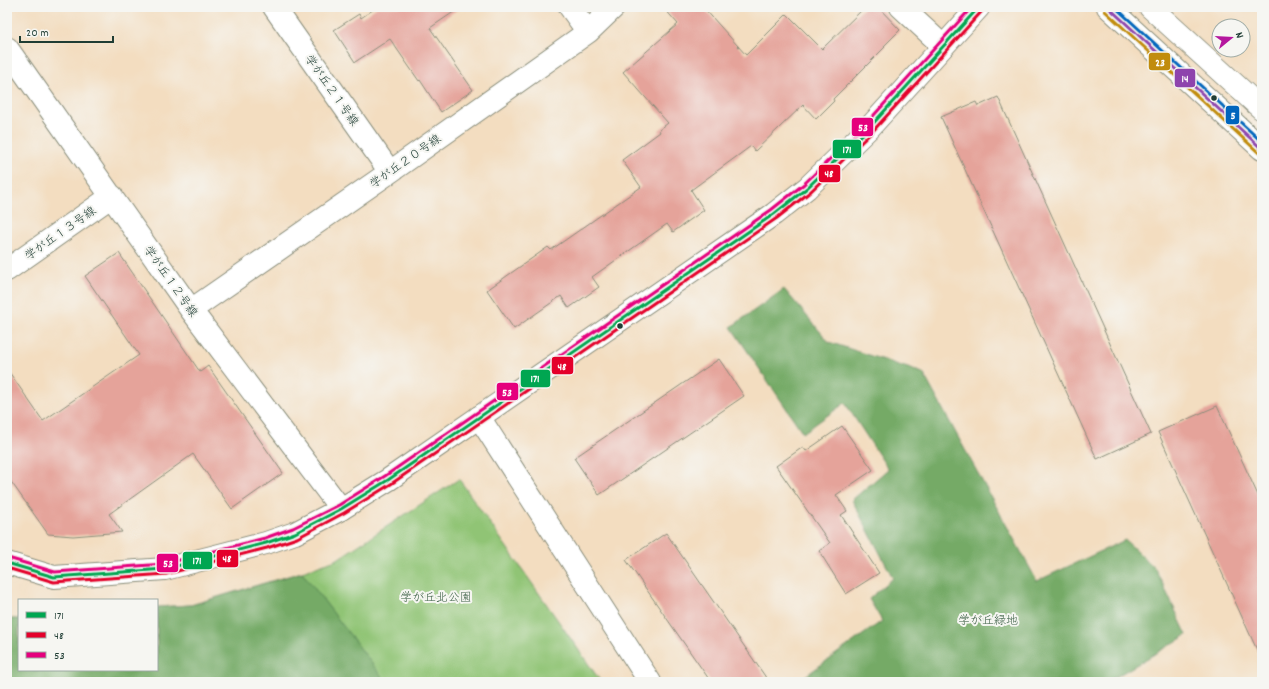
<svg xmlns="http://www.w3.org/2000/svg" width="1269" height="689" font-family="Dekko,'Klee One',sans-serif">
  <rect width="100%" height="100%" fill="#f6f6f2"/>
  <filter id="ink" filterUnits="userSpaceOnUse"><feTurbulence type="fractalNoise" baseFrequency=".025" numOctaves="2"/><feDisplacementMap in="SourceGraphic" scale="8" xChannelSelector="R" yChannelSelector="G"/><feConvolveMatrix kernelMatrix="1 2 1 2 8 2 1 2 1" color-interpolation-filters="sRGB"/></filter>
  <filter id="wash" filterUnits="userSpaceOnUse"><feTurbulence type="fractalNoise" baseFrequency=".012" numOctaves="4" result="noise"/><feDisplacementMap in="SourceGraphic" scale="16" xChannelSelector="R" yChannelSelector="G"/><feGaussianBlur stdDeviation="0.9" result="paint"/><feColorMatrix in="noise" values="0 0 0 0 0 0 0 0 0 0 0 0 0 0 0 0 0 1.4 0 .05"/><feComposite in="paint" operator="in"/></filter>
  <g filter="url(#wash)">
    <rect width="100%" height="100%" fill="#f3ddc0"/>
    <path fill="#90c475" stroke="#588054" d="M 459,479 L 601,682 L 7,682 L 7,618 L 13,619 L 19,619 L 19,670 L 157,670 L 157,607 L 191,605 L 302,572 L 336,560 Z"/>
    <path fill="#74aa66" stroke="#4a744d" d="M 784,289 L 829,342 L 923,373 L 1037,581 L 1125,540 L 1155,568 L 1187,635 L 1112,679 L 1114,682 L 807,682 L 804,677 L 882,621 L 869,599 L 893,578 L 852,500 L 888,469 L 845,403 L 803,433 L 731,327 Z
      M 302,572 L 386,682 L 7,682 L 7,618 L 13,619 L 19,619 L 19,670 L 157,670 L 157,607 L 191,605 Z"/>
    <g id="blocks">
      <path fill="#e5a39a" d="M 377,7 L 461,7 L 430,28 L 473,90 L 441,112 L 420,80 L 419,81 L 390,39 L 355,62 L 334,30 L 359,14 L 361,18 Z
        M 663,7 L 703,7 L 746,55 L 787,14 L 822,49 L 865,7 L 878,7 L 900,30 L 884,46 L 885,47 L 833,99 L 834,101 L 816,119 L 803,105 L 755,151 L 751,146 L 691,190 L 704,210 L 673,232 L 667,224 L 592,277 L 599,287 L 569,308 L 561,296 L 514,329 L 487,290 L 548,247 L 551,250 L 641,187 L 622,160 L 660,132 L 659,130 L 668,123 L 623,72 L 678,24 Z
        M 998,97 L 1151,434 L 1097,459 L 941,117 L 976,102 L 978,106 Z
        M 119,253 L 200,372 L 208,366 L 283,473 L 232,509 L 193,454 L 109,514 L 122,532 L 73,536 L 48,534 L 7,476 L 7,369 L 43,421 L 139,355 L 85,276 Z
        M 719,359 L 744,396 L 599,495 L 574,458 Z
        M 1217,406 L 1262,504 L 1262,661 L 1158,432 Z
        M 842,426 L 873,470 L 836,495 L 847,511 L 841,515 L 879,573 L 846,594 L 819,551 L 830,543 L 776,466 L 803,447 L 806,451 Z
        M 666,533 L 769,682 L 711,682 L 626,560 Z"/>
    </g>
  </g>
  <g filter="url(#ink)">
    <use href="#blocks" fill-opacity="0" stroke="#898d7a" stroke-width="1"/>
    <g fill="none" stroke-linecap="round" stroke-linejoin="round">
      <defs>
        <path id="street" d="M 274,7 L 390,172
          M 570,7 L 588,32
          M 901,7 L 943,46
          M 7,48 L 191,310 L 341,509
          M 7,270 L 112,196
          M 191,310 L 390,172 L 588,32 L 614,7
          M 479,417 L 650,682"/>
        <path id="secondary" d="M 1108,7 L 1262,149
          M 1150,7 L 1262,109
          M 7,563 L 54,577 L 165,569 L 266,543 L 295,533 L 341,509 L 388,480 L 774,214 L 807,188 L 869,128 L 979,7"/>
      </defs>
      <use href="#street" stroke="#898d7a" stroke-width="24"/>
      <use href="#secondary" stroke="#898d7a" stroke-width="24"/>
      <use href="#street" stroke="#fff" stroke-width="22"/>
      <use href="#secondary" stroke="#fff" stroke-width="22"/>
      <defs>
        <path id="bus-1" d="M 7,563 L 54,577 L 165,569 L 266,543 L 295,533 L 341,509 L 388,480 L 774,214 L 807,188 L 869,128 L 979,7"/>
        <path id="bus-2" d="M 7,568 L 54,582 L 166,574 L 267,548 L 297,538 L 344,513 L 391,484 L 777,218 L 810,192 L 872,132 L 983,10"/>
        <path id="bus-3" d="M 8,558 L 55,572 L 164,564 L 265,538 L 293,528 L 339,505 L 385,476 L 771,210 L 804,184 L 865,125 L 972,7"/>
        <path id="bus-4" d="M 1108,7 L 1262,149"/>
        <path id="bus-5" d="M 1105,11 L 1259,153"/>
        <path id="bus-6" d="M 1115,7 L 1262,142"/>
      </defs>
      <use href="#bus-1" stroke="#f6f6f2" stroke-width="6"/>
      <use href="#bus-2" stroke="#f6f6f2" stroke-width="6"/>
      <use href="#bus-3" stroke="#f6f6f2" stroke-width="6"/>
      <use href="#bus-4" stroke="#f6f6f2" stroke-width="6"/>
      <use href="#bus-5" stroke="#f6f6f2" stroke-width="6"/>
      <use href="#bus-6" stroke="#f6f6f2" stroke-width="6"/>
      <use href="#bus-1" stroke="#00a651" stroke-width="3"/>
      <use href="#bus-2" stroke="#e4002b" stroke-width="3"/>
      <use href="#bus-3" stroke="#e5007d" stroke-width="3"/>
      <use href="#bus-4" stroke="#8e44ad" stroke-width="3"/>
      <use href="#bus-5" stroke="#c18c0d" stroke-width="3"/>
      <use href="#bus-6" stroke="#0065bd" stroke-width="3"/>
    </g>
  </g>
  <g fill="#1f3d34" stroke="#f6f6f2" stroke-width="1.5">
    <circle cx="1214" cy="98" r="3.5"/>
    <circle cx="620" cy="326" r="3.5"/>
  </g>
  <g text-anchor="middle" stroke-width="4" stroke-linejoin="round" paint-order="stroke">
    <g font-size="12" fill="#1f3d34" stroke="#f6f6f2">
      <text transform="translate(332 90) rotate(55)" y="4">学が丘２１号線</text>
      <text transform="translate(405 161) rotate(-35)" y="4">学が丘２０号線</text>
      <text transform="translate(60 233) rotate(-35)" y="4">学が丘１３号線</text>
      <text transform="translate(171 281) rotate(55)" y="4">学が丘１２号線</text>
    </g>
    <g font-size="12" fill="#3b5f44" stroke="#f6f6f2">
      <text x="436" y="601">学が丘北公園</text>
      <text x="988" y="624">学が丘緑地</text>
    </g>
  </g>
  <g stroke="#f6f6f2" stroke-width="1.5">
    <rect x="1148" y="52" width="23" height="19" rx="4" fill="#c18c0d"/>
    <rect x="1174" y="68" width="22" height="20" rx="4" fill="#8e44ad"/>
    <rect x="1225" y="105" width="15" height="20" rx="4" fill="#0065bd"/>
    <rect x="851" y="117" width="23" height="20" rx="4" fill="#e5007d"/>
    <rect x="832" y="139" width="30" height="20" rx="4" fill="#00a651"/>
    <rect x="818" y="164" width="23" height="19" rx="4" fill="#e4002b"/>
    <rect x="551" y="356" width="23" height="19" rx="4" fill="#e4002b"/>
    <rect x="520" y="369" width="31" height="19" rx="4" fill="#00a651"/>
    <rect x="496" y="382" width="23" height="19" rx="4" fill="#e5007d"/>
    <rect x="216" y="549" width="23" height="19" rx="4" fill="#e4002b"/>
    <rect x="182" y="551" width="31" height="19" rx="4" fill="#00a651"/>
    <rect x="156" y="553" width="23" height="20" rx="4" fill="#e5007d"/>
  </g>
  <g font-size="11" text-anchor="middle" font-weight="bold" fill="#fff">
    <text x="1160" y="66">23</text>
    <text x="1185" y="82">14</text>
    <text x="1233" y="119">5</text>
    <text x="863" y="131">53</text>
    <text x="847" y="153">171</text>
    <text x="829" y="177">48</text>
    <text x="562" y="370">48</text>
    <text x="535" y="382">171</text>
    <text x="507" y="396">53</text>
    <text x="227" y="562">48</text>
    <text x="197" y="564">171</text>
    <text x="168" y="567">53</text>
  </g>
  <rect width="1269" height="689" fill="none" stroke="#f6f6f2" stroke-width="24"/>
  <rect x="18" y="599" width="140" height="72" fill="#f6f6f2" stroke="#a0aca6"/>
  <rect x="26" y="612" width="20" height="6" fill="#00a651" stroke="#a0aca6"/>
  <text x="54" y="619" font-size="12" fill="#1f3d34">171</text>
  <rect x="26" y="632" width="20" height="6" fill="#e4002b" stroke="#a0aca6"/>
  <text x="54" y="639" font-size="12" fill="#1f3d34">48</text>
  <rect x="26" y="652" width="20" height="6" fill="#e5007d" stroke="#a0aca6"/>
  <text x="54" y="659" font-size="12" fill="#1f3d34">53</text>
  <g transform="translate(1231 38) rotate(72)"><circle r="19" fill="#f6f6f2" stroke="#a0aca6"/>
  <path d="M0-3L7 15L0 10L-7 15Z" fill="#b5179e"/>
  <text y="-6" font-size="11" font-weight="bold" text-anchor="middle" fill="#1f3d34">N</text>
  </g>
  <path d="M20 36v6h93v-6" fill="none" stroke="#1f3d34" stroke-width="2"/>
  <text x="26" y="36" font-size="12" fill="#1f3d34" stroke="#f6f6f2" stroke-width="3" paint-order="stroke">20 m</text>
</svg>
